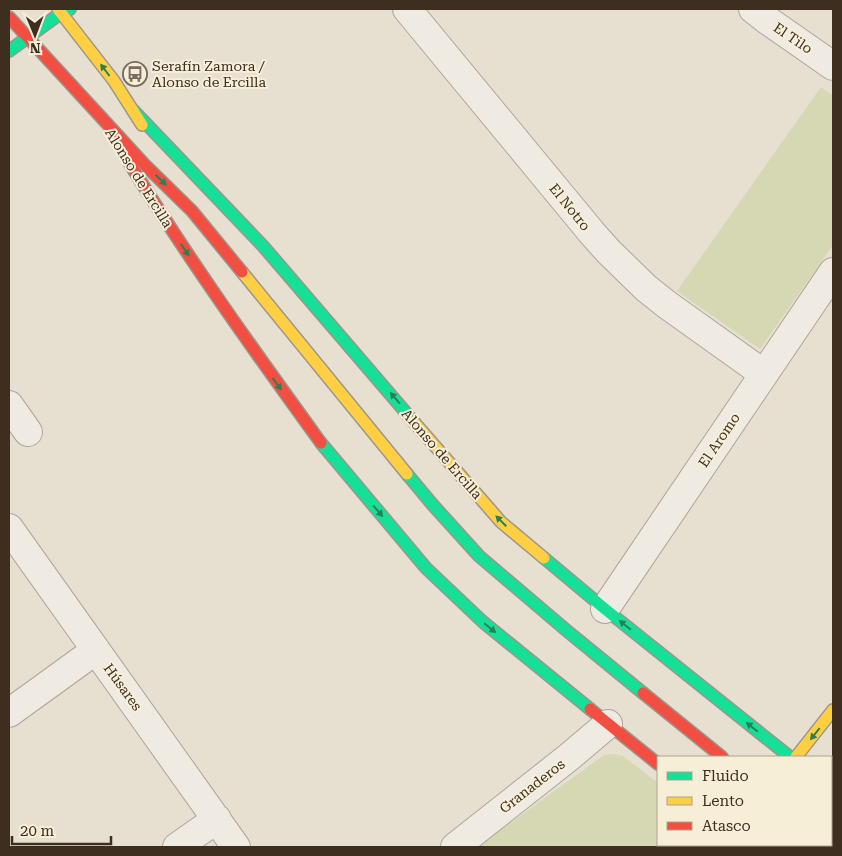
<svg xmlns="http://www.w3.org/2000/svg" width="842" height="856" font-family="'Roboto Serif',serif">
  <rect width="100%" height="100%" fill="#e7e0d1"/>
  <path fill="#d6d7b3" d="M 821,87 L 833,96 L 833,245 L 760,349 L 677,291 Z
    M 613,754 L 623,756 L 658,783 L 658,845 L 665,845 L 663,847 L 477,847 L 604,755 Z"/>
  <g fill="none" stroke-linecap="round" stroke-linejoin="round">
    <defs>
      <path id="street" d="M 407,9 L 592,233 L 609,252 L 646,288 L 666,304 L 764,374
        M 753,9 L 767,20 L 833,66
        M 9,405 L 28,432
        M 9,528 L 236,847
        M 605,609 L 833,272
        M 9,713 L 96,650
        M 177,847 L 217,819
        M 455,847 L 569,757 L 608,724"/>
      <path id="fast" d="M 9,51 L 61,13 L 70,9
        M 133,110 L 263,246 L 414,422
        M 321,443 L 426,568 L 483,622 L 590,709
        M 407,474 L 432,504 L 479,556 L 566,630 L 643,693
        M 544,558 L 605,609 L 790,757
        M 831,838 L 833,835"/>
      <path id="slow" d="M 58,9 L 114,81 L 142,125
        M 242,272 L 407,474
        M 414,422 L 501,522 L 544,558
        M 796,757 L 833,710
        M 728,847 L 730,845"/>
      <path id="jam" d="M 9,17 L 145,165 L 192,211 L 242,272
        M 130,164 C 189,260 255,352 321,443
        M 643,693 L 722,757
        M 590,709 L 658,764"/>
    </defs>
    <use href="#street" stroke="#ada599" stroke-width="30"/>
    <use href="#fast" stroke="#9c958a" stroke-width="14"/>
    <use href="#slow" stroke="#9c958a" stroke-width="14"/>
    <use href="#jam" stroke="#9c958a" stroke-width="14"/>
    <use href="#street" stroke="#efebe3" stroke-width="28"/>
    <use href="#fast" stroke="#16e098" stroke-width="11"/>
    <use href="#slow" stroke="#ffcf43" stroke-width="11"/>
    <use href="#jam" stroke="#f24e42" stroke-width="11"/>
  </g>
  <defs><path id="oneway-solid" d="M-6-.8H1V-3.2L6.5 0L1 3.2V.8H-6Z" transform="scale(1.25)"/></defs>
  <g fill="#2b7e56">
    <use href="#oneway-solid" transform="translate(105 70) rotate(-127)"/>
    <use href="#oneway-solid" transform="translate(161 180) rotate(44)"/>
    <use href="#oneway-solid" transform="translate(185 250) rotate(56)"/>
    <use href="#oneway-solid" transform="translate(277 384) rotate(54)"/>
    <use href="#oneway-solid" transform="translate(395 398) rotate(-131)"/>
    <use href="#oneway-solid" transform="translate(378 511) rotate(49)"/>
    <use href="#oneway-solid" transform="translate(501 521) rotate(-135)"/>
    <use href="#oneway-solid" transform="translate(625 625) rotate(-141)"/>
    <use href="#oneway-solid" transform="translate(490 628) rotate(39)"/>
    <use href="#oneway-solid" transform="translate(752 727) rotate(-141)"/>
    <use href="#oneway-solid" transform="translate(815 734) rotate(129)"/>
  </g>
  <defs>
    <symbol id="bus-ring" viewBox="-11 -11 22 22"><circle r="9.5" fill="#f7eed8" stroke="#786c5e" stroke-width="1.5"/><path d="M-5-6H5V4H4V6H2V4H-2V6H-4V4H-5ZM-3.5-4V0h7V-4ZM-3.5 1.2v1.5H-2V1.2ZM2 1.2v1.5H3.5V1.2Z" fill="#786c5e"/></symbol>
  </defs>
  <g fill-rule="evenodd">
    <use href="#bus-ring" x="121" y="60" width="28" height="28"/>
  </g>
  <g text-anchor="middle" stroke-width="4" stroke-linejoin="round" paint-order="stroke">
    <g font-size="14" fill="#3d2e20" stroke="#f7eed8">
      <text transform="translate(793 38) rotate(34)" y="5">El Tilo</text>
      <text transform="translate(139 178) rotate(58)" y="5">Alonso de Ercilla</text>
      <text transform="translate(570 207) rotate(51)" y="5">El Notro</text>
      <text transform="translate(719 440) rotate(-56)" y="5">El Aromo</text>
      <text transform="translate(442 454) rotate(49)" y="5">Alonso de Ercilla</text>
      <text transform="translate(123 687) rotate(54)" y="5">Húsares</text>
      <text transform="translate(532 786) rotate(-38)" y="5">Granaderos</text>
    </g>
    <g font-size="14" fill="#3d2e20" stroke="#f7eed8" text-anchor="start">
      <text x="152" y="71">Serafín Zamora /<tspan x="152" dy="16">Alonso de Ercilla</tspan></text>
    </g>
  </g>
  <rect width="842" height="856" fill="none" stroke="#3d2e20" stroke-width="20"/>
  <rect x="657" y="756" width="175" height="90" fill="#f7eed8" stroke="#ada18e"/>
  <rect x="667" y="772" width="25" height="8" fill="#16e098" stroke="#ada18e"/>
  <text x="702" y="781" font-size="15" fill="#3d2e20">Fluido</text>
  <rect x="667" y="797" width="25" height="8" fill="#ffcf43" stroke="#ada18e"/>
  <text x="702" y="806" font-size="15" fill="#3d2e20">Lento</text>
  <rect x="667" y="822" width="25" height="8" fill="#f24e42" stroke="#ada18e"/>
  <text x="702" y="831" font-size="15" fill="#3d2e20">Atasco</text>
  <g transform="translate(35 35) rotate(179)" stroke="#f7eed8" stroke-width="4" paint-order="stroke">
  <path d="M0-4L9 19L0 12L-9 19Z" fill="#3d2e20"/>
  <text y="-8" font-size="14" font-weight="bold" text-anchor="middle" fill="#3d2e20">N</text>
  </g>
  <path d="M12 836v8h99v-8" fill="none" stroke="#3d2e20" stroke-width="2.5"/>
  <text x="20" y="836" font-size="15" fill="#3d2e20" stroke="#f7eed8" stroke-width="4" paint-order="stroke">20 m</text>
</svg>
